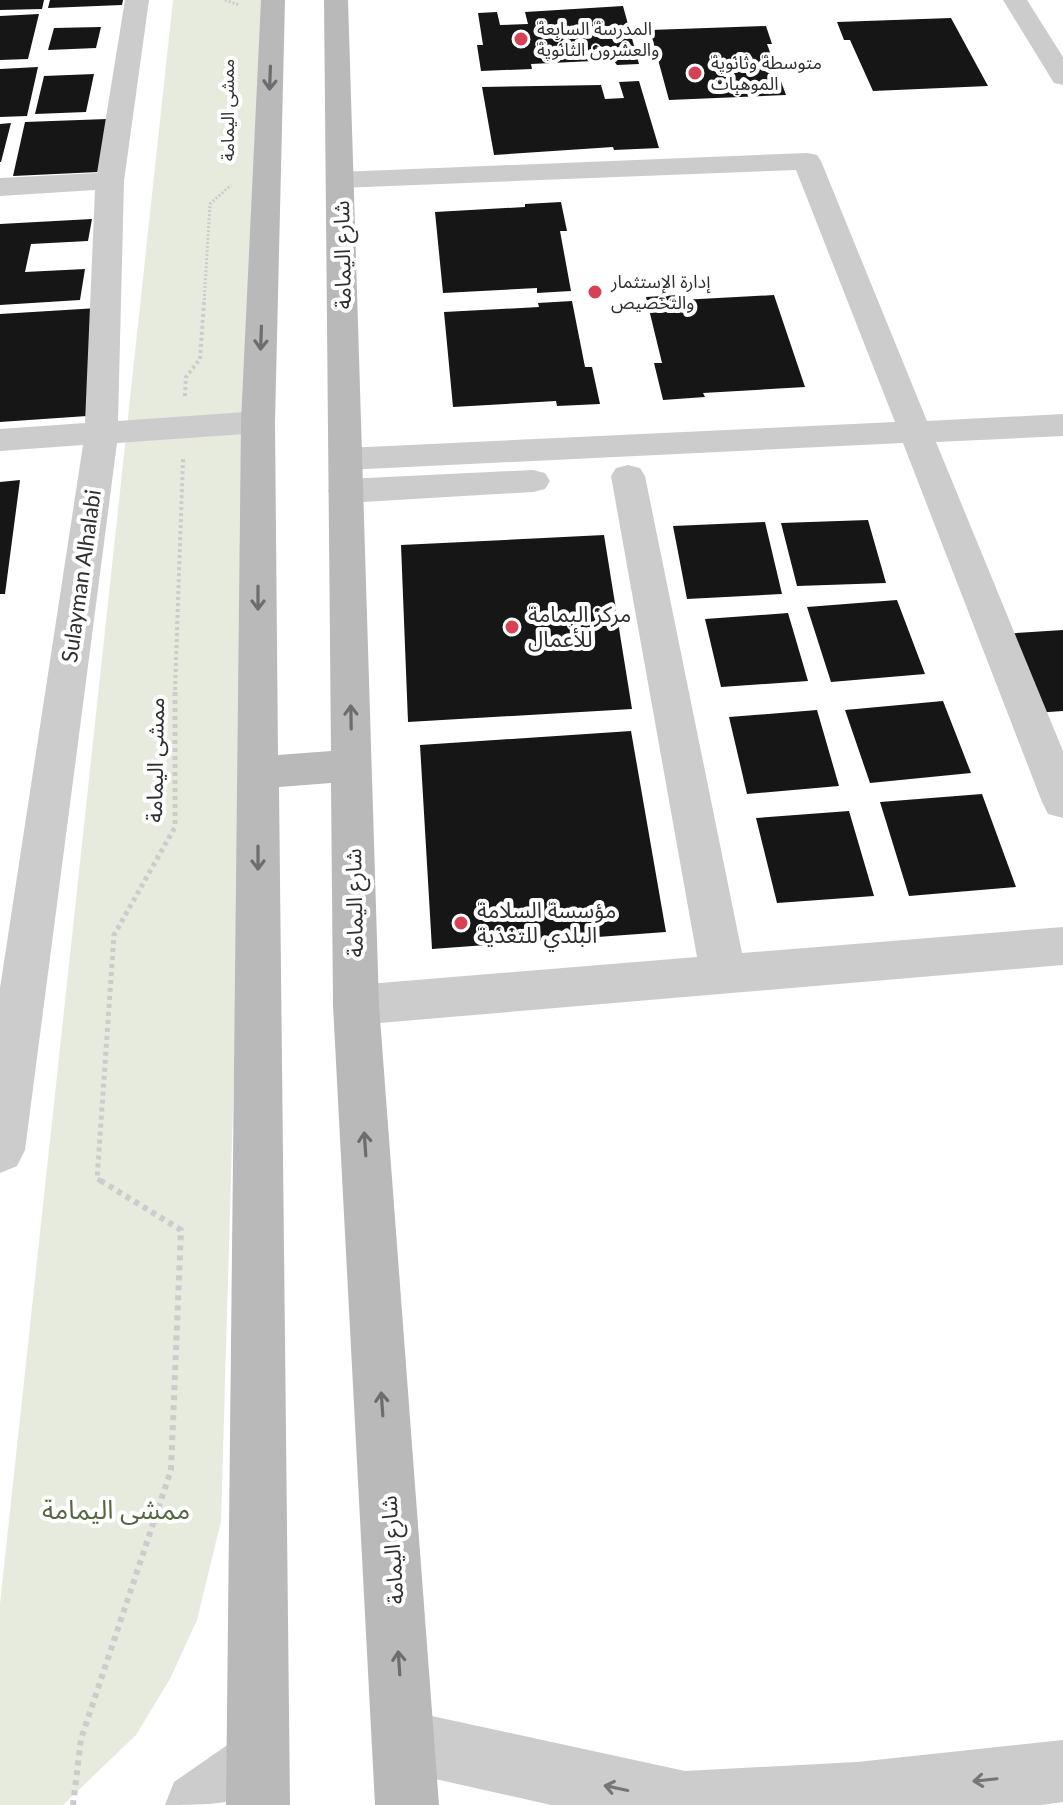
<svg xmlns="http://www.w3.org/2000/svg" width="1063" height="1805" font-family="Lato,'Noto Sans Arabic',sans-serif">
  <rect width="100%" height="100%" fill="#fff"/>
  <path fill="#e6ebde" d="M 173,0 L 269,0 L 256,316 L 221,1521 L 197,1620 L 170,1679 L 136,1735 L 63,1805 L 0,1805 L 0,1604 Z"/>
  <path fill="#161616" d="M 0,0 L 44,0 L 42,9 L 0,10 Z
    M 50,0 L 123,0 L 122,5 L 48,8 Z
    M 623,6 L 639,64 L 617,65 L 613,60 L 531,64 L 532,69 L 481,71 L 477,45 L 483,45 L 478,13 L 497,12 L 500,25 L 528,24 L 525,12 Z
    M 39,14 L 28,59 L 0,60 L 0,16 Z
    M 951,18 L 988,86 L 873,91 L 850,40 L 844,40 L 837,22 Z
    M 766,26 L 772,44 L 767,44 L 786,95 L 669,100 L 650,30 Z
    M 101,27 L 96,48 L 48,50 L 54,28 Z
    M 38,67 L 27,116 L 0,117 L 0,69 Z
    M 94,74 L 86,112 L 35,114 L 44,76 Z
    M 639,81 L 659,148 L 614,150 L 613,147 L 494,155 L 482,87 L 601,85 L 605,99 L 624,98 L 619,82 Z
    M 107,119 L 98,172 L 13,176 L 25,122 Z
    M 11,123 L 1,162 L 0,162 L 0,124 Z
    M 561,202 L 567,231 L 560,231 L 571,291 L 537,293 L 537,288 L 443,293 L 435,212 L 525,207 L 525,204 Z
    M 92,219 L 88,241 L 31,244 L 25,272 L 85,269 L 80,300 L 0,305 L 0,224 Z
    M 680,295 L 681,300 L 774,295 L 805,387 L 703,393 L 705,397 L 663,400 L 654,363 L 662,363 L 646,297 Z
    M 572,301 L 585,367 L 592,367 L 600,404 L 557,406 L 556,401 L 453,407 L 444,312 L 539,307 L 538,303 Z
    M 98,308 L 87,416 L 0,422 L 0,314 Z
    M 20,480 L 5,594 L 0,594 L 0,482 Z
    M 868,520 L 886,583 L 797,586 L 781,523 Z
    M 765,522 L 782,594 L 687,599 L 673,526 Z
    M 604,535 L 632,709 L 408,722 L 401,545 Z
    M 897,600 L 925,674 L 831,682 L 807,607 Z
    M 788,613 L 808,681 L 721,687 L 705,619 Z
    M 1063,630 L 1063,711 L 1034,713 L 1002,634 Z
    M 943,701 L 971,773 L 870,783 L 845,710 Z
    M 817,710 L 839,786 L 747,794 L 729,717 Z
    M 631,731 L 666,932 L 432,949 L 420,745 Z
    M 982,794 L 1016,887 L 909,896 L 880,802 Z
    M 849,811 L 874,896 L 777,903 L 756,818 Z"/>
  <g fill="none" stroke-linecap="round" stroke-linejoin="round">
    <path stroke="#ccc" stroke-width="3" stroke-dasharray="2 2" stroke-linecap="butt" d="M 225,0 L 239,5
      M 204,304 L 210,204 L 231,185"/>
    <path stroke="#ccc" stroke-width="4" stroke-dasharray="3 3" stroke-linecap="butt" d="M 185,396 L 186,377 L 200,359 L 204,302
      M 175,690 L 183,458"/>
    <path stroke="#ccc" stroke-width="5" stroke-dasharray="4 4" stroke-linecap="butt" d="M 101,1181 L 97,1179 L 114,935 L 175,827 L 175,688"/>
    <path stroke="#ccc" stroke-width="6" stroke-dasharray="5 5" stroke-linecap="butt" d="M 73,1805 L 81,1739 L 171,1470 L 181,1230 L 98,1179"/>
    <path fill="#ccc" fill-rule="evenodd" d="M 125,0 L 149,0 L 124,181 L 118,421 L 258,411 L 270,415 L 275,422 L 270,429 L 258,433 L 117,443 L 25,1150 L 17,1166 L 0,1173 L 0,988 L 83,445 L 0,451 L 0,429 L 85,423 L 95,190 L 0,196 L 0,178 L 97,173 Z
      M 1003,0 L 1027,0 L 1063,57 L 1063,85 L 1054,83 Z
      M 807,153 L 817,155 L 821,161 L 927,421 L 1063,414 L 1063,436 L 936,442 L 1063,751 L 1063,818 L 1048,814 L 1042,802 L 903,443 L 346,470 L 334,467 L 329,459 L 334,451 L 346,448 L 895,422 L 796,170 L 340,188 L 330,186 L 326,180 L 330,174 L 340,172 Z
      M 628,465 L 640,468 L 645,476 L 742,953 L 1063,927 L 1063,965 L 356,1025 L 340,1019 L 333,1005 L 340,991 L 356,985 L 697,957 L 611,476 L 616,468 Z
      M 533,470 L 545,473 L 550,481 L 545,489 L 533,492 L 346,503 L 334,499 L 328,491 L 334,483 L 346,479 Z"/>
    <path fill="#ccc" fill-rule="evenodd" d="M 404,1710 L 685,1771 L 857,1762 L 1063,1740 L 1063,1802 L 1041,1805 L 551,1805 L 404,1772 L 382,1763 L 373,1741 L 382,1719 Z
      M 258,1730 L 280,1739 L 289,1761 C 265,1805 219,1805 165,1805 L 174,1782 L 236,1739 Z"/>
    <path fill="#b9b9b9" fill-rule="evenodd" d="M 261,0 L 285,0 L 275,422 L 278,755 L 331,751 L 324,0 L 348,0 L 379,1005 L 439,1805 L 375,1805 L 333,1005 L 331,783 L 279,787 L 290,1805 L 226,1805 L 241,422 Z"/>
  </g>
  <defs><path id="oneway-shaft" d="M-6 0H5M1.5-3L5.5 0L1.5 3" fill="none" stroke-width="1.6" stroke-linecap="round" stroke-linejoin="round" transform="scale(2)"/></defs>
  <g stroke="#6d6d6d">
    <use href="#oneway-shaft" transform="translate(270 78) rotate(92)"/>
    <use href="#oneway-shaft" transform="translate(261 338) rotate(92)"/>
    <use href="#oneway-shaft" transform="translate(258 598) rotate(90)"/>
    <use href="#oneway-shaft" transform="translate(351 717) rotate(-91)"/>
    <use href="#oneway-shaft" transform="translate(258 858) rotate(90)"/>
    <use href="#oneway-shaft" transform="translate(365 1144) rotate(-94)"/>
    <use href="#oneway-shaft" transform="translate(382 1404) rotate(-94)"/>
    <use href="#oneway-shaft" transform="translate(399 1663) rotate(-94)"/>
  </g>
  <g stroke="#767676">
    <use href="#oneway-shaft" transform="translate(985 1780) rotate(174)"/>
    <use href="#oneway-shaft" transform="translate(616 1788) rotate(-168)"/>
  </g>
  <g fill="#d64155" stroke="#fff" stroke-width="3">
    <circle cx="521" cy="39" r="8"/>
    <circle cx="695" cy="73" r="8"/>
    <circle cx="595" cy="292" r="8"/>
    <circle cx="512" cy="627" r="8"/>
    <circle cx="461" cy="923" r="8"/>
  </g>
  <g text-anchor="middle" stroke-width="8" stroke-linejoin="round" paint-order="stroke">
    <g font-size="18" fill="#2f2f2f" stroke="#fff" text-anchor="start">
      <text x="537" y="35">المدرسة السابعة<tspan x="537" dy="21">والعشرون الثانوية</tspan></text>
      <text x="711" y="69">متوسطة وثانوية<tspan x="711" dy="21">الموهبات</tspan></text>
      <text x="611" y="288">إدارة الإستثمار<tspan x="611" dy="21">والتخصيص</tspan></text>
    </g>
    <g font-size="18" fill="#2f2f2f" stroke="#fff">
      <text transform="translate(228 110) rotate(-90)" y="6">ممشى اليمامة</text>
    </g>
    <g font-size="22" fill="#2f2f2f" stroke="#fff">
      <text transform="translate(342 255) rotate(-91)" y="8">شارع اليمامة</text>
      <text transform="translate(81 576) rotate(-82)" y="8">Sulayman Alhalabi</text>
      <text transform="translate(155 760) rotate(-89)" y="8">ممشى اليمامة</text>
      <text transform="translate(354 903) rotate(-91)" y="8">شارع اليمامة</text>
      <text transform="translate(392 1550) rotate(-94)" y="8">شارع اليمامة</text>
    </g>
    <g font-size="22" fill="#2f2f2f" stroke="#fff" text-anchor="start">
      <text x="528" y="622">مركز اليمامة<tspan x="528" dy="25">للأعمال</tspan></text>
      <text x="477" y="918">مؤسسة السلامة<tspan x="477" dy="25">البلدي للتغذية</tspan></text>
    </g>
    <g font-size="26" fill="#546740" stroke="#fff">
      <text x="116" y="1519">ممشى اليمامة</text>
    </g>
  </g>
</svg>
